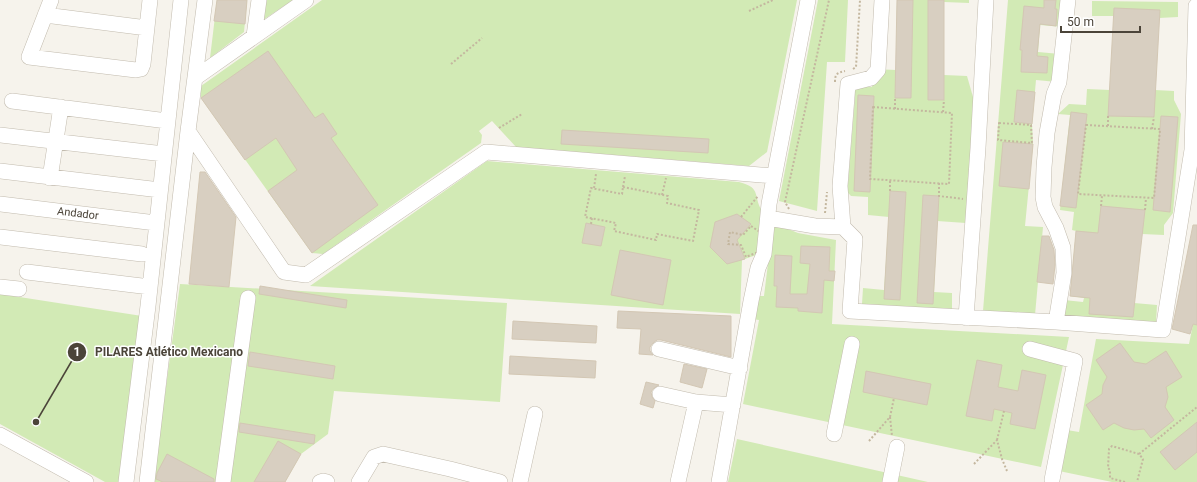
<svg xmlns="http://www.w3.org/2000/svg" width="1197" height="482" font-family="Roboto,sans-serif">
  <rect width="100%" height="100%" fill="#f6f3ec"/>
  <path fill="#d2eab5" d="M 217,0 L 247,0 L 244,32 L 210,58 Z
    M 266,0 L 293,0 L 263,20 Z
    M 322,0 L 797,0 L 767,152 L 749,166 L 516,147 L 492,121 L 479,131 L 482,135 L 481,143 L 323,254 L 312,253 L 201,98 L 201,86 Z
    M 818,0 L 848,0 L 845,62 L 827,62 L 817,211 L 779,201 Z
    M 897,0 L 969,0 L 969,3 L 944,2 L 944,75 L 967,76 L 975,104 L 966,223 L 937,221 L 934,292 L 952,293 L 952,309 L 862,304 L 863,288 L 884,290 L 889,217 L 868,215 L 868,197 L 851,196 L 841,185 L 848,184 L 855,97 L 846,96 L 856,87 L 872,87 L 873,69 L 896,70 Z
    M 1008,0 L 1065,0 L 1063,27 L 1040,25 L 1038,52 L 1060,54 L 1057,82 L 1036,80 L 1032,124 L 1033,144 L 1025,226 L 1043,227 L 1035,315 L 983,311 Z
    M 1092,1 L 1178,2 L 1178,17 L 1159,18 L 1155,90 L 1174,91 L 1174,100 L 1181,114 L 1173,213 L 1164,225 L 1164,235 L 1142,234 L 1134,303 L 1157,305 L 1156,323 L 1063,317 L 1064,300 L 1083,302 L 1084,298 L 1070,296 L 1076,231 L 1072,230 L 1074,212 L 1060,210 L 1070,115 L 1058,114 L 1069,104 L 1086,105 L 1087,89 L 1110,90 L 1114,16 L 1092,16 Z
    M 487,161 L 739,182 C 763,188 752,197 763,212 L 759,254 L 742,260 L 740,314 L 310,286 Z
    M 773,223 L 798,233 L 836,240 L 832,324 L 1069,337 L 1041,467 L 743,404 L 759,320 L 752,319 L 754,296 L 764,296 Z
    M 180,284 L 507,303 L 500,402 L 334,391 L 328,434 L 301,454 L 285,482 L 153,482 Z
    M 0,294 L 142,316 L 123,482 L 105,482 L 0,424 Z
    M 1197,305 L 1197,482 L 1112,482 L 1059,471 L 1067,430 L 1079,432 L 1096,339 L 1189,344 Z
    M 737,439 L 928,482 L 728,482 Z"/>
  <path fill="#d8cfc1" stroke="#d3c7b4" d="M 217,0 L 247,0 L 245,24 L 214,21 Z
    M 897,0 L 913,0 L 911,98 L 895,98 Z
    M 928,0 L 944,0 L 944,100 L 928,100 Z
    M 1044,0 L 1056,0 L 1055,9 L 1057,9 L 1056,26 L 1040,24 L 1037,56 L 1048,57 L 1047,73 L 1021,72 L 1022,50 L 1020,50 L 1024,6 L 1044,8 Z
    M 1114,8 L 1160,10 L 1154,117 L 1108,116 Z
    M 268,51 L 315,118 L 323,113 L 337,134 L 331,138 L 378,205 L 312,253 L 268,191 L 297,170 L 276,138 L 245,160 L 201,98 Z
    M 1017,90 L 1035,92 L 1032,124 L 1014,122 Z
    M 858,95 L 874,96 L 870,192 L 854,191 Z
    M 1071,112 L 1087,114 L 1076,208 L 1060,206 Z
    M 1161,116 L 1178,117 L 1170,212 L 1153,210 Z
    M 562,130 L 709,139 L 708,153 L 561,144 Z
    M 1003,142 L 1033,144 L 1029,189 L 999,186 Z
    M 200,172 L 205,172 L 236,217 L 229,287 L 189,284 Z
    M 890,191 L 906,192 L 900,300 L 884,299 Z
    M 923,195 L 939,196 L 933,304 L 917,303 Z
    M 1101,206 L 1145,210 L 1133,317 L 1089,314 L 1090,298 L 1070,296 L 1076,231 L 1098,233 Z
    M 737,214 L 751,224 L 737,240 L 745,259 L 727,264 L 710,247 L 715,222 Z
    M 586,223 L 605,227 L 601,246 L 582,243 Z
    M 1193,225 L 1197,225 L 1197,325 L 1193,324 L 1190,334 L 1172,329 Z
    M 1042,236 L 1049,236 L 1054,250 L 1055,265 L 1053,284 L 1037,282 Z
    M 801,246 L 830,247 L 829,271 L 835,271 L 834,281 L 824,280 L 822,313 L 798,311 L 798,308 L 776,307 L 777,286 L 774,286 L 775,255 L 792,256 L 790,294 L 807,294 L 810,264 L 800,263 Z
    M 620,250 L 671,260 L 663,305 L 611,295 Z
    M 260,286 L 347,300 L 346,308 L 259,294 Z
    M 618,311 L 731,316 L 731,357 L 661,340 L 657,340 L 653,343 L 650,347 L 650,351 L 653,355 L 639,354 L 641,329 L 617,328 Z
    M 513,321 L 597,326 L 596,343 L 512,339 Z
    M 1120,343 L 1134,362 L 1146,364 L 1166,351 L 1182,377 L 1166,387 L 1168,397 L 1165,407 L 1174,420 L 1151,438 L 1144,429 L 1134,430 L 1124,428 L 1114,423 L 1103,430 L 1086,405 L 1102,394 L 1103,385 L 1107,377 L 1096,360 Z
    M 250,352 L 335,366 L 333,379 L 248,366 Z
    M 510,356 L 596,361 L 595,378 L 509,374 Z
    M 977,360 L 1002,365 L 998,387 L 1018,391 L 1022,370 L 1046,375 L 1035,429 L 1010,424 L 1012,413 L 994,409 L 992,421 L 966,416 Z
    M 684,364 L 707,369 L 702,388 L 680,382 Z
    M 866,371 L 931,384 L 927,405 L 863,392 Z
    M 646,382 L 659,385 L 654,388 L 651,392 L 652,397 L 655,401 L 653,408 L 640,404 Z
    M 1197,422 L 1197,452 L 1175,470 L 1160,452 Z
    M 240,423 L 315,435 L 314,444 L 239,432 Z
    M 278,441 L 301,454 L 285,482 L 254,482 Z
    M 167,454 L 214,479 L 214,482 L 163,482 L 156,479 L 157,473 Z"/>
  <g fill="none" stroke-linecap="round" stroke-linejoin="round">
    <defs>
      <path id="minor" d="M 51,0 L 29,57 L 136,70 L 141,69 L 143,64 L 150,0
        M 882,0 L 878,70 L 871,78 L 848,84 L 840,186 L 843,227 L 855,239 L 850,311 L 1056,322 L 1163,330 L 1192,150 L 1196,6
        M 45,15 L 147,28
        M 254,36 L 259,0
        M 195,78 L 306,0
        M 12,101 L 167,121
        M 188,131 L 284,272 L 306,275 L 486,152 L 774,176
        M 0,135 L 164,154
        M 0,171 L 160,190
        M 50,178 L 61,107
        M 0,204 L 156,223
        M 768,218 L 815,226 L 843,227
        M 0,237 L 142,254
        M 27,272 L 150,287
        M 0,287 L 19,289
        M 966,318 L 978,148 L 986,0
        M 1056,322 L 1064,273 L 1063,248 L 1056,228 L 1045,207 L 1043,197 L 1044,167 L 1047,133 L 1054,94 L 1059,82 L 1068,0
        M 659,349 L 740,368
        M 1030,349 L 1075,361 L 1052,480
        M 660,394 L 696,402 L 733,405
        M 834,434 L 852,344
        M 0,435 L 86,482
        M 126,482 L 148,306 L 181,0
        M 147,482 L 188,131 L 205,0
        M 223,482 L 248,298
        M 320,482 L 323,481 L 327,482
        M 359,482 L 374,457 L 383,454 L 450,469 L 500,482
        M 520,482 L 535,414
        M 678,482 L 696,402
        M 719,482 L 751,301 L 758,268 L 764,254 L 769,204 L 808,0
        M 890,482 L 897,447"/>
    </defs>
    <use href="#minor" stroke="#c2bbae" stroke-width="16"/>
    <path stroke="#c4b79f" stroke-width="2" stroke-dasharray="2 2" stroke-linecap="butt" d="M 749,11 L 773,0
      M 451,64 L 482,38
      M 853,69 L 856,67 L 860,0
      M 835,82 C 835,74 837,73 845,71
      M 873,107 L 952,113 L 949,184 L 870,179 Z
      M 895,109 L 895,98
      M 943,112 L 944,100
      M 999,123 L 1031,125 L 1032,143 L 998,140 Z
      M 1086,125 L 1160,129 L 1154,198 L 1078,194 Z
      M 1108,126 L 1108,116
      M 499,128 L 522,114
      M 1152,129 L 1154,117
      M 939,183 L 939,196 L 963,199
      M 623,187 L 668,196 L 667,203 L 699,210 L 693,241 L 657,234 L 656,240 L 614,231 L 616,223 L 585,217 L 591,188 L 622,194 Z
      M 623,187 L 625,176
      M 594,188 L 596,174
      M 890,191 L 890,180
      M 662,195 L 666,178
      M 1101,206 L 1102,196
      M 789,209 L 785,202 L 829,0
      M 1145,210 L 1146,198
      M 825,213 L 827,192
      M 741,217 L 758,196
      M 591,224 L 592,218
      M 751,226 L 760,232 L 758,252 L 746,257 L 741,245 L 728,244 L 730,232 L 743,235 Z
      M 890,417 L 892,436
      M 997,440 L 1004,411
      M 869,441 L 890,417 L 894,398
      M 1139,454 L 1197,407
      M 974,464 L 997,440 L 1002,459 L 1007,471
      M 1125,482 L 1110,478 L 1110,470 L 1108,468 L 1109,449 L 1112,446 L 1139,454 L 1143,459 L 1137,482"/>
    <use href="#minor" stroke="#fff" stroke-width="15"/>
  </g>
  <g text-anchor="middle" stroke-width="3" stroke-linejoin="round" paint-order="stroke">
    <g font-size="11" fill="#4b4439" stroke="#fff">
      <text transform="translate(78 213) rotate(7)" y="4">Andador</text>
    </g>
  </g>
  <path fill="none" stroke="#4b4439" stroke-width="1.5" d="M36 422L77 352"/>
  <g fill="#4b4439" stroke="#fff" stroke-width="1.5">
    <circle cx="36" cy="422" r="4"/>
    <circle cx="77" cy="352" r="10"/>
  </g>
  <g font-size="12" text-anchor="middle" font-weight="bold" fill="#fff">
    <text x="77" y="356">1</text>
  </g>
  <g font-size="12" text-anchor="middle" font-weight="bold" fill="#4b4439" stroke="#fff" stroke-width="3" stroke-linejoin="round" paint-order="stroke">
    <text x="169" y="356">PILARES Atlético Mexicano</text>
  </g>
  <path d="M1061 26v6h79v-6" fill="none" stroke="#4b4439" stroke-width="2"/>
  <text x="1067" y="26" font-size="12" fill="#4b4439" stroke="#ffffff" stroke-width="3" paint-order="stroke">50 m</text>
</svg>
